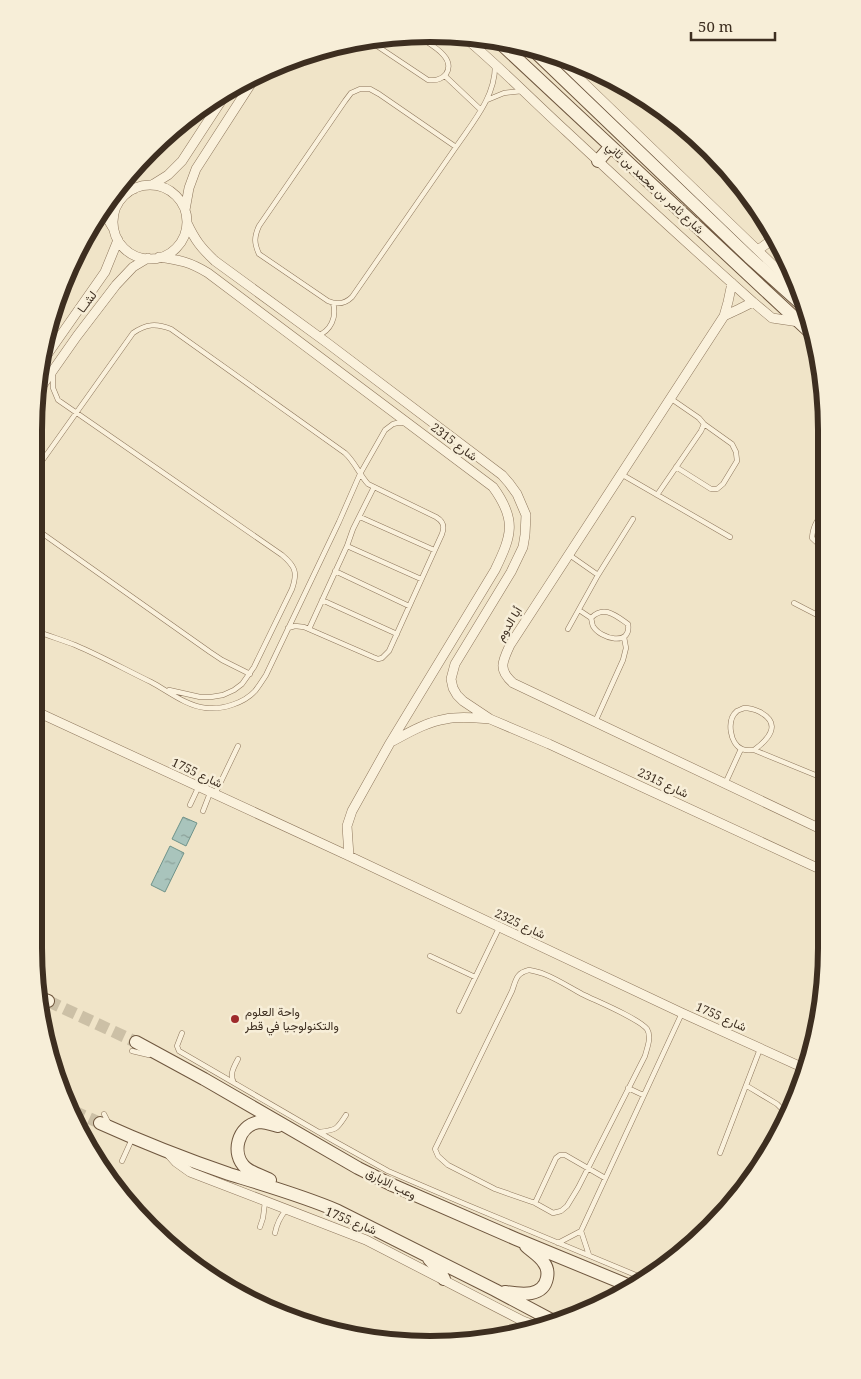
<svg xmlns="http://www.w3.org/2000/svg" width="861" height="1379" font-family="'Noto Serif',Vazirmatn,serif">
  <defs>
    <pattern id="water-ripples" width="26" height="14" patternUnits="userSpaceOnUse" patternTransform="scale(1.25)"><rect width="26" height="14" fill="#a9c4bc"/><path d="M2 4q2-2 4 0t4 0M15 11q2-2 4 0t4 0" fill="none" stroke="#8ba098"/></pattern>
  </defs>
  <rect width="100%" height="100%" fill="#f0e4c8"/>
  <path fill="url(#water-ripples)" stroke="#6f938a" d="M 183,817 L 197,823 L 186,846 L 172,839 Z
    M 170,846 L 184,853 L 165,892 L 151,885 Z"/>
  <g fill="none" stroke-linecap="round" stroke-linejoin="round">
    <path stroke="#ccc0a6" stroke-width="12" stroke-dasharray="12 6" stroke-linecap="butt" d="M 48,1001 L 136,1042
      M 73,1111 L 100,1123"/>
    <defs>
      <path id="lane" d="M 368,40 L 428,80 C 435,81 441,80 446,74 C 457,57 429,44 418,36
        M 445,76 L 481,110
        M 360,89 L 370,89 L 379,94 L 456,147 L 352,297 C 345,304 337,305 328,301 L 259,254 C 254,243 254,237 259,226 L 345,101 L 351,93 Z
        M 487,100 L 504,93 L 522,91
        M 456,147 C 473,122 496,96 495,64
        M 317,336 C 331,331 337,317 333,303
        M 53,373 L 53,388 L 58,400 L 282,555 C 295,566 298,572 292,589 L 254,667 L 242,684 L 234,690 L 223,695 L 211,697 L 200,697 L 169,690
        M 676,467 L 711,489 L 717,489 L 723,484 L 737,461 L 736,452 L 732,444 L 704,424
        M 37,468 L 133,333 C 146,324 156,323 171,329 L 345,453 C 355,462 359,474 368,484 L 436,517 C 443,521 445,526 442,534 L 389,651 L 382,658 L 378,659 L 373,657 L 304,627 L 295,626 L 288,628
        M 621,474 L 730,537
        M 657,495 L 701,431 L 704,424 L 699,418 L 670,398
        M 360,517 L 434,550
        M 36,529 L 210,652 L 222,660 L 250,674
        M 347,546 L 421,579
        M 826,551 L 812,538 C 813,526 817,519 826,511
        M 335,571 L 409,606
        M 598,575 L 633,519
        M 322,600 L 397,634
        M 794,603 L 825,619
        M 579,610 L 591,618 C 592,621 592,624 593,626 C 600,639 632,647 628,624 C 615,615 604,605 591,618
        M 309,629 L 347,546 L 353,529 L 374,487
        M 568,629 L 598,575 L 568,554
        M 36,631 C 49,636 62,640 75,645 C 101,656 126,670 151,682 C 168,691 186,706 206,708 C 222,710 244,703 255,691 C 259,686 262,681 266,675 L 339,522 L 360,474 L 385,430 L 393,424 L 397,423 L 405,423
        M 744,708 C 751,708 754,709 760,712 C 782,724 769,739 754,750 C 750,750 746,751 742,749 C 730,744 726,720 737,711 C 739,710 742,709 744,708 Z
        M 595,722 L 623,660 L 626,648 L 624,637
        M 754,750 L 825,779
        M 725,784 L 741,749
        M 215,794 L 238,746
        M 190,805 L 198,788
        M 203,811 L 210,793
        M 430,956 L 475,977
        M 529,970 C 534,971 539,972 544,974 C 557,979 569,987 582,994 C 596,1001 638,1018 647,1029 C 652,1037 647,1048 645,1056 L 578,1188 L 567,1206 L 561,1211 L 553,1213 L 535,1203 L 495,1189 L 448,1165 L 438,1156 L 435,1149 L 512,991 C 516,980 516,973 529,970 Z
        M 459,1011 L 499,928
        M 182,1033 L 177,1046 L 179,1051 L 334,1141 L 388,1171 L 465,1204 L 638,1276 L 643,1279
        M 132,1051 L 149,1055
        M 234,1083 C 229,1074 234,1067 238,1059
        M 747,1086 L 777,1104 L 782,1109 L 786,1119
        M 628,1088 L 643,1095
        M 104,1114 L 109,1124
        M 319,1132 C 337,1130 337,1129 346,1115
        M 720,1153 L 760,1049
        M 122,1161 L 132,1139
        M 535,1203 L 556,1158 L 560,1155 L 565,1155 L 605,1178
        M 260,1227 L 263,1218 L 265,1202
        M 581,1231 L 589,1255
        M 275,1233 C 277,1223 280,1217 286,1210
        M 558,1243 L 581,1231 L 682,1013"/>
      <path id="street" d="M 463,36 C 499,66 532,100 567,132 C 628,189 690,246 753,302 L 772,318 L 799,322
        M 556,56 L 801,292
        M 152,185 L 168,175 L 182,161 L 229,89
        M113 222a37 37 0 1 1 74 0a37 37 0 1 1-74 0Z
        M 118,187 L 134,189
        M 185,210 L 189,188 L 196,169 L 256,76
        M 103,211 L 113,228
        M 187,223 C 195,240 201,248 215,261 L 326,342 L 502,475 L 509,483 L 517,494 L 526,515 L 525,535 L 523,547 L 511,572 L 455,664 L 451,679 L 453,688 L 457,695 L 463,701 L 490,719 L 549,744 L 824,871
        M 758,250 L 776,237
        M 159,257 C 180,260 190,262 208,273 L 493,487 C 517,520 512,535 495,570 L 390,743 L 352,811 L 347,826 L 349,856
        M 732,283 L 728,302 L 724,316 L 510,645 C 502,662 498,670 513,683 L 825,831
        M 724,316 L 739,309 L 753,302
        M 42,362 L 105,272 L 118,240
        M 37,393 L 77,336 L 116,285 L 133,267 L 148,258
        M 35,711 L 349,856 L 682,1013 L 806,1069
        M 391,742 C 408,733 426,722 446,719 C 460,716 476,718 490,719
        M 168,1153 L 176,1162 L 190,1172 L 366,1240 L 523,1321 L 539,1327"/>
      <path id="secondary" d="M 498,41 L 812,334
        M 529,46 L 749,257 L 808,310
        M 598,161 L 610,147
        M 42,999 L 48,1001
        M 136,1042 L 204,1079 L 358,1168 L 390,1184 L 516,1239 L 630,1286
        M 100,1123 C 142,1142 185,1159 229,1174 C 265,1185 303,1196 338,1211 L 495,1290 L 559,1324
        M 270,1180 C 263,1176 252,1173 246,1168 C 230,1154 238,1125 259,1122 C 265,1122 271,1124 278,1126
        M 429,1259 L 439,1270 L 444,1279
        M 505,1292 C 520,1294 543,1298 547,1278 C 548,1273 547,1267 544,1263 C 540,1256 531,1251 526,1246"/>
    </defs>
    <use href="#lane" stroke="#8d765c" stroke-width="5.5"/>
    <use href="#street" stroke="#8d765c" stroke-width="10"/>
    <use href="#secondary" stroke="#6f573f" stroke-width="14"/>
    <use href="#lane" stroke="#faf1dc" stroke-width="4.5"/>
    <use href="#street" stroke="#faf1dc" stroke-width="9"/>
    <use href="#secondary" stroke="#faf1dc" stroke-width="12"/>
  </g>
  <circle fill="#9e2a2b" stroke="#f7eed8" stroke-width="2" cx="235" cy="1019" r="5"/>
  <g text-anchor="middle" stroke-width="5" stroke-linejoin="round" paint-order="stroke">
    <g font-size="12" fill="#3d2e20" stroke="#f7eed8">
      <text transform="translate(655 188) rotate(43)" y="4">شارع ثامر بن محمد بن ثاني</text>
      <text transform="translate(87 302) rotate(-53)" y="4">لشــا</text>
      <text transform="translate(454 442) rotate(37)" y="4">شارع 2315</text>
      <text transform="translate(509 624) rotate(-58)" y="4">أبا الدوم</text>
      <text transform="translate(197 773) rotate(25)" y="4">شارع 1755</text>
      <text transform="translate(663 783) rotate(25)" y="4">شارع 2315</text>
      <text transform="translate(520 924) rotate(25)" y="4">شارع 2325</text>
      <text transform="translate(721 1017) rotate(24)" y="4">شارع 1755</text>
      <text transform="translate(391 1184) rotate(26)" y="4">وعب الابارق</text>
      <text transform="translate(351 1221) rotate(22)" y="4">شارع 1755</text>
    </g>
    <g font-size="12" fill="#3d2e20" stroke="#f7eed8" text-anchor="start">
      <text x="245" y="1016">واحة العلوم<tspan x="245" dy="14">والتكنولوجيا في قطر</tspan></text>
    </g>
  </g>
  <path d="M0 0H861V1379H0ZM430 42H430A388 388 0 0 1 818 430V948A388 388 0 0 1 430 1336H430A388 388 0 0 1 42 948V430A388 388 0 0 1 430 42Z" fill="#f7eed8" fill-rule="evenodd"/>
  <path fill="none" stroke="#3d2e20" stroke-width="6" d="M430 42H430A388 388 0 0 1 818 430V948A388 388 0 0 1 430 1336H430A388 388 0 0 1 42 948V430A388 388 0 0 1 430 42Z"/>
  <path d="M691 32v8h84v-8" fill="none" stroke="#3d2e20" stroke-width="2.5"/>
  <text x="698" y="32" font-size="15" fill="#3d2e20" stroke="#f7eed8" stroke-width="4" paint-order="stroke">50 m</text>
</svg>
